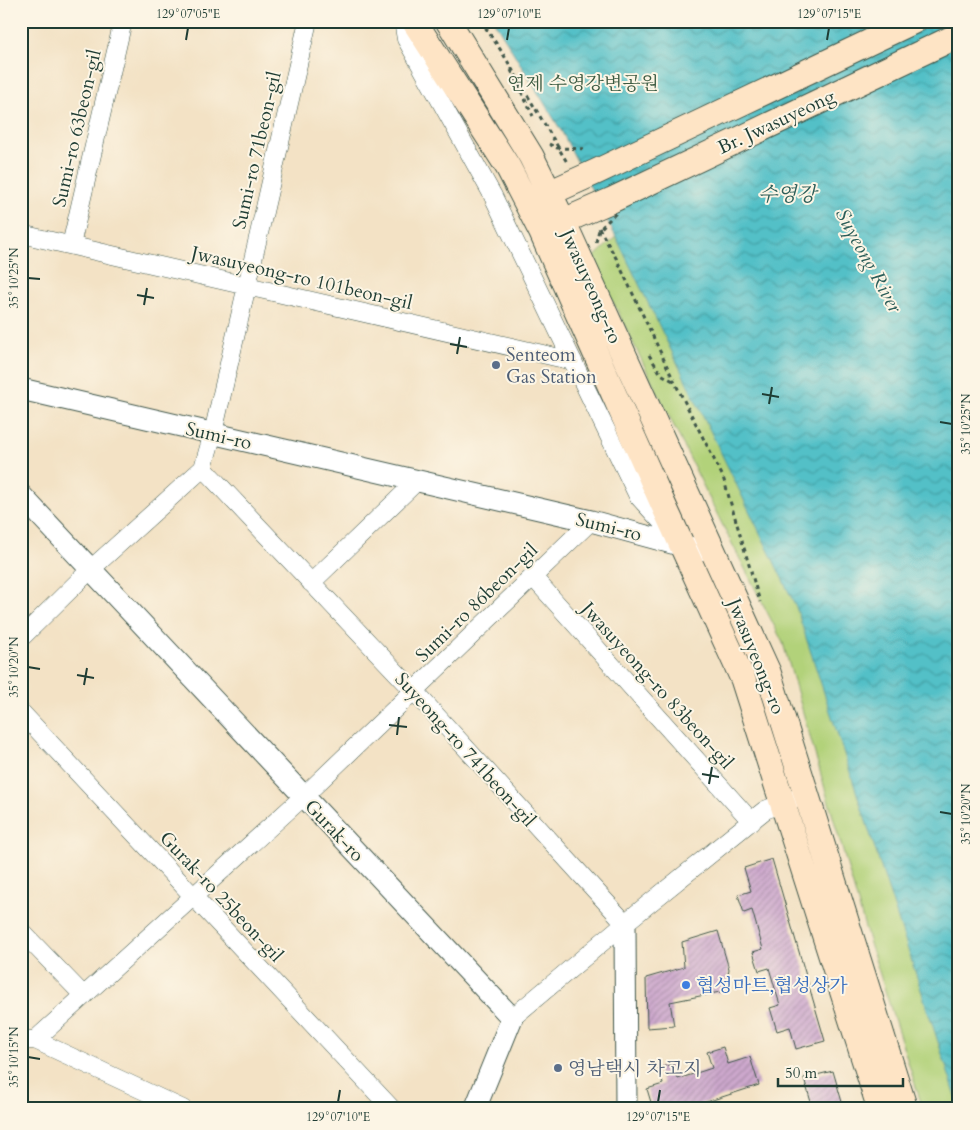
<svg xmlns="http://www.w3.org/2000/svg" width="980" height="1130" font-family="Cardo,'Noto Serif KR',serif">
  <defs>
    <pattern id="water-waves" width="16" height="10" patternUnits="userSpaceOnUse" patternTransform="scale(1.25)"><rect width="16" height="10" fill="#52c0c7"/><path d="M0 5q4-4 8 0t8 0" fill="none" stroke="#439da2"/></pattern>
    <pattern id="building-hatch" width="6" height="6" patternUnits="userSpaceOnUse" patternTransform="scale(1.25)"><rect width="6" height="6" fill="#cda8cd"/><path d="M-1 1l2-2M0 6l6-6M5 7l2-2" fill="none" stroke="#a68aa7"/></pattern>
  </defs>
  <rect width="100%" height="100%" fill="#fcf5e5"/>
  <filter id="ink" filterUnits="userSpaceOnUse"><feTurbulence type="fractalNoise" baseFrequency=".02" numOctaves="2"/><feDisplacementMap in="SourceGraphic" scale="10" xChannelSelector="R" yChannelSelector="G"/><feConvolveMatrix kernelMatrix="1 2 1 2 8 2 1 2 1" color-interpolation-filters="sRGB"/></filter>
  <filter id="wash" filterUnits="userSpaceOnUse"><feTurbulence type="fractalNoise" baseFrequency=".0096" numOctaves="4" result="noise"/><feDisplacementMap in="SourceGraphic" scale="20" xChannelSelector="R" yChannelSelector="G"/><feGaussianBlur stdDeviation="1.12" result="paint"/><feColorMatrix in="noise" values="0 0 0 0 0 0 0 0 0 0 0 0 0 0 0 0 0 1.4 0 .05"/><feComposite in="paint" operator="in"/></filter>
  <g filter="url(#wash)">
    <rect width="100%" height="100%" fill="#f3e2c5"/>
    <path fill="#b2d27a" stroke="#688857" d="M 635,219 L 819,622 L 959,1062 L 959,1109 L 923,1109 L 866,931 L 783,643 L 722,524 L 592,259 Z"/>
    <path fill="url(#water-waves)" stroke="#387e7e" d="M 494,21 L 959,21 L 959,1106 L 796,607 L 616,237 L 562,132 Z"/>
    <g id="blocks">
      <path fill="url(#building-hatch)" d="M 772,859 L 825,1041 L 796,1049 L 790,1027 L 777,1031 L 770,1008 L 780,1005 L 769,968 L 759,971 L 753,952 L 763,949 L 752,910 L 744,913 L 738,895 L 751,891 L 744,868 Z
        M 718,931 L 729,969 L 725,991 L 670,1002 L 674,1026 L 647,1028 L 646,978 L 684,967 L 682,942 Z
        M 723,1047 L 728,1064 L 750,1057 L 759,1085 L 685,1109 L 653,1109 L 647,1089 L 663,1084 L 658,1068 L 673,1064 L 678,1079 L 712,1068 L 707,1052 Z
        M 833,1071 L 844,1109 L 813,1109 L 804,1078 Z"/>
    </g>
  </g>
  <g filter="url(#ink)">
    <use href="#blocks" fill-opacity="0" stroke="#3f564a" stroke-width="1"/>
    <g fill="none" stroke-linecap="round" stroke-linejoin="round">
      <defs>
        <path id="minor" d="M 308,21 L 213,433 L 203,468 L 414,691 L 625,923
          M 403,21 L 406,39 L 492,194 L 638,496 L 669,530
          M 21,234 L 573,361
          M 71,245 L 123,21
          M 533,577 L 752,822
          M 311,583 L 417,481
          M 21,638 L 91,569 L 203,468
          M 21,712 L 392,1109
          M 21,931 L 84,996
          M 512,1018 L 625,923 L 765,810 L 793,799
          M 21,1040 L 35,1040 L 183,1109
          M 35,1040 L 304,796 L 591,521"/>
        <path id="tertiary" d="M 21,389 L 591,521 L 683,546 L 712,551
          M 21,495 L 512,1018 L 475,1109
          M 625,923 L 626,1109"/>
        <path id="secondary" d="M 414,21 L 508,167 L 541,231 L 663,504 L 743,679 L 880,1109
          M 448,21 L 531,156 L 563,221 L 768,672 L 905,1109
          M 534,200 L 598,171 L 914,21
          M 548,228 L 612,200 L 959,35"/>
      </defs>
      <use href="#minor" stroke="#3f564a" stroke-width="19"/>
      <use href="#tertiary" stroke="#3f564a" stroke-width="23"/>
      <use href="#secondary" stroke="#3f564a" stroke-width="27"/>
      <path stroke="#3f564a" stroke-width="3" stroke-dasharray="4 4" stroke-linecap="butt" d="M 481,21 L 502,52 L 568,164
        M 511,70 L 533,116
        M 599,228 L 616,258 L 674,381 L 723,477 L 760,602
        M 649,355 L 661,374 L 673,381"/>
      <use href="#minor" stroke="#fff" stroke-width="18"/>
      <use href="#tertiary" stroke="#fff" stroke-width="21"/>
      <use href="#secondary" stroke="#fee4c5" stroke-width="25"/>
      <path stroke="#3f564a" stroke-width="3" stroke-dasharray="4 4" stroke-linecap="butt" d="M 549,144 L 557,148 L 588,149
        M 596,242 L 599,230 L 617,212"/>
    </g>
  </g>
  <path fill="none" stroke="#1f3d34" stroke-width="2" d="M 186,40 L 188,28M 507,40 L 509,28M 827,40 L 829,28M 28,278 L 40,279M 137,295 L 154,298M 144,305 L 147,288M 450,344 L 467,347M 457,354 L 460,337M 762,394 L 779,397M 769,404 L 772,387M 940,422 L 952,424M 28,667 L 40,669M 77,675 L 94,678M 84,685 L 87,668M 389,725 L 407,727M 397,735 L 399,717M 702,774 L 719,777M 709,784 L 712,767M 940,812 L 952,814M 28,1057 L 40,1059M 338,1102 L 340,1090M 658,1102 L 660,1090"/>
  <g fill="#5c6f8a" stroke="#fcf5e5" stroke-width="2">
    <circle cx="496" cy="365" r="5"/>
    <circle cx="558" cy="1068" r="5"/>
  </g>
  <circle fill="#3f7fe0" stroke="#fcf5e5" stroke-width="2" cx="686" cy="985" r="5"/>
  <g text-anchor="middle" stroke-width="4" stroke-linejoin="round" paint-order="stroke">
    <g font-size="19" fill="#3c5b42" stroke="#fcf5e5">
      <text x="583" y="90">연제 수영강변공원</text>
    </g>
    <g font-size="19" fill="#1f3d34" stroke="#fcf5e5">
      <text transform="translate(776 121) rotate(-25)" y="7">Br. Jwasuyeong</text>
      <text transform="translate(76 128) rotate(-77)" y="7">Sumi-ro 63beon-gil</text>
      <text transform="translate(256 150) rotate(-77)" y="7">Sumi-ro 71beon-gil</text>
      <text transform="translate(302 277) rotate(13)" y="7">Jwasuyeong-ro 101beon-gil</text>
      <text transform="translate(592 286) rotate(66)" y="7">Jwasuyeong-ro</text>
      <text transform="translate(219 435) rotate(13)" y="7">Sumi-ro</text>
      <text transform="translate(609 526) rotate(14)" y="7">Sumi-ro</text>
      <text transform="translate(476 602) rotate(-44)" y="7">Sumi-ro 86beon-gil</text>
      <text transform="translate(757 656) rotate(68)" y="7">Jwasuyeong-ro</text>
      <text transform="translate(658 685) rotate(48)" y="7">Jwasuyeong-ro 83beon-gil</text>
      <text transform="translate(466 749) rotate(48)" y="7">Suyeong-ro 741beon-gil</text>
      <text transform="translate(335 830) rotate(47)" y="7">Gurak-ro</text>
      <text transform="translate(222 896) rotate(47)" y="7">Gurak-ro 25beon-gil</text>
    </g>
    <g font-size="19" fill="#4e5e75" stroke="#fcf5e5" text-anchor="start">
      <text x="506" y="361">Senteom<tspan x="506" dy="22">Gas Station</tspan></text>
      <text x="568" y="1075">영남택시 차고지</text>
    </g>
    <g font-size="19" fill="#366cbe" stroke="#fcf5e5" text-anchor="start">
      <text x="696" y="992">협성마트,협성상가</text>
    </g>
    <g font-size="20" font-style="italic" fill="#2c5e59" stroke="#fcf5e5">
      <text x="787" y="201">수영강</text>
      <text transform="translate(869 260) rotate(61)" y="7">Suyeong River</text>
    </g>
  </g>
  <rect width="980" height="1130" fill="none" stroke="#fcf5e5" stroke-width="55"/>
  <path d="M778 1078v8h125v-8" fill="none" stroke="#1f3d34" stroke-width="2.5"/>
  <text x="785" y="1078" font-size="15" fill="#1f3d34" stroke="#fcf5e5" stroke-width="4" paint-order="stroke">50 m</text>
  <rect x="28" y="28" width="924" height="1074" fill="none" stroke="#1f3d34" stroke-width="2"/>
  <g font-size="12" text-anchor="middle" fill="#1f3d34">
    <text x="188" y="18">129°07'05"E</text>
    <text x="509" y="18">129°07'10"E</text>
    <text x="829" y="18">129°07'15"E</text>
    <text transform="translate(14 278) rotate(-90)" y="4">35°10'25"N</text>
    <text transform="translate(966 424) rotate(-90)" y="4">35°10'25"N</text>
    <text transform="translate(14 667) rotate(-90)" y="4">35°10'20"N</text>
    <text transform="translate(966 814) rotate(-90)" y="4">35°10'20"N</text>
    <text transform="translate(14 1057) rotate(-90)" y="4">35°10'15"N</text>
    <text x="338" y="1121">129°07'10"E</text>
    <text x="658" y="1121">129°07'15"E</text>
  </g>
</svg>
